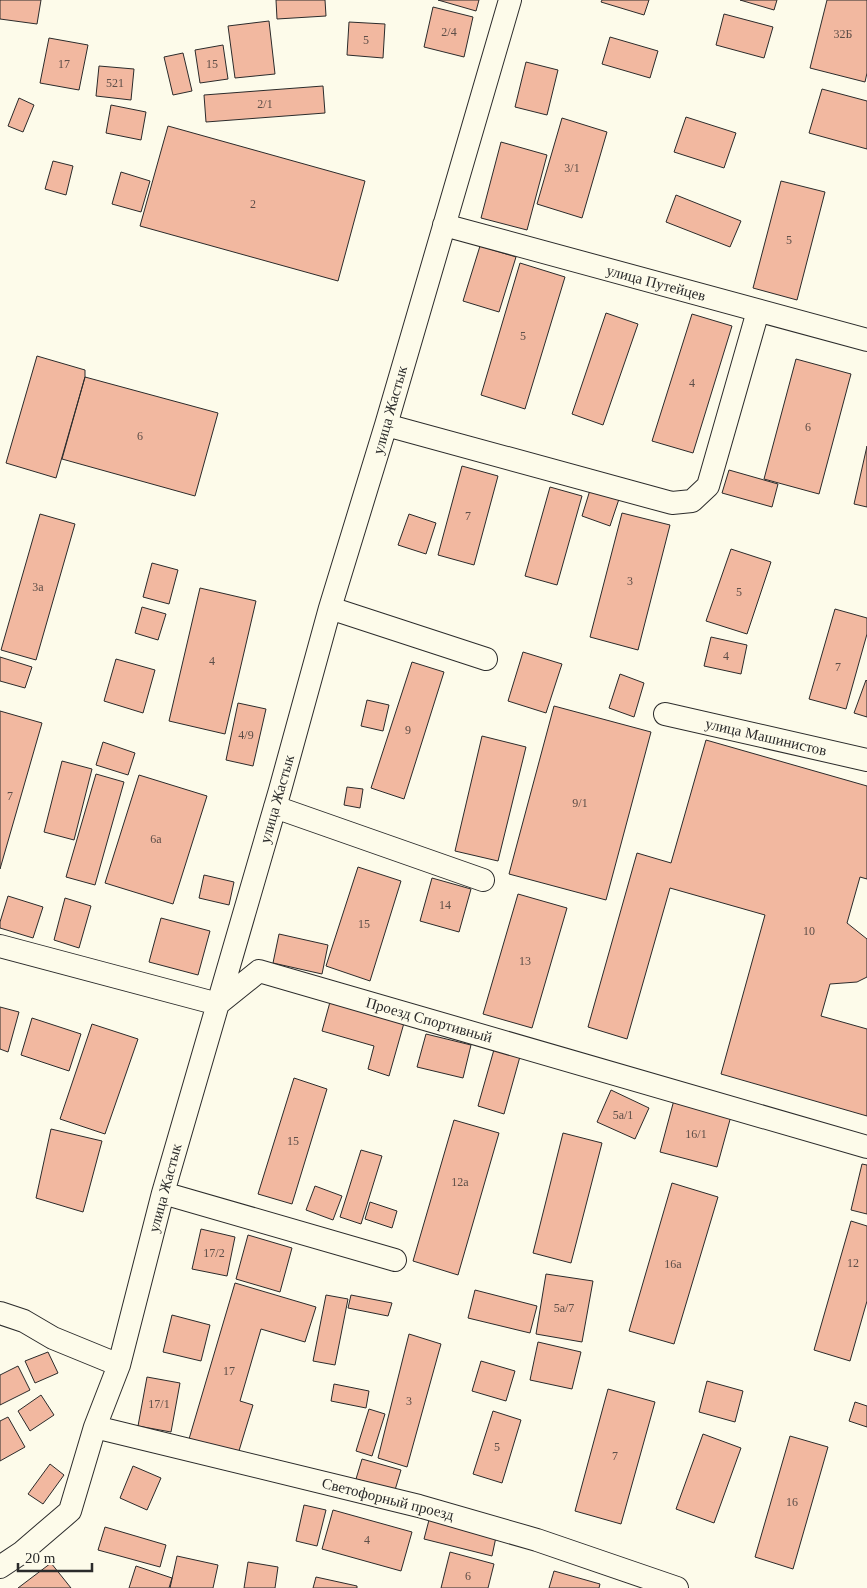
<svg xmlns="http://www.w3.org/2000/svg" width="867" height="1588" font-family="Georgia,serif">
  <rect width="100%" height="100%" fill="#fdfbea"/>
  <path fill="#f2b8a0" stroke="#2b2b2b" d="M 0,0 L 41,0 L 37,24 L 0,19 Z
    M 276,0 L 325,0 L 326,16 L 277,19 Z
    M 438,0 L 479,0 L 476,11 Z
    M 602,0 L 649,0 L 644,15 L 601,2 Z
    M 740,0 L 777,0 L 774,10 Z
    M 827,0 L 867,0 L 867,73 L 865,82 L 810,68 Z
    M 433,7 L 473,17 L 464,57 L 424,47 Z
    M 724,14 L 773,27 L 764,58 L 716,45 Z
    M 269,21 L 275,74 L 235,78 L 228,26 Z
    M 349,22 L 385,24 L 383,58 L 347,55 Z
    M 610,37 L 658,51 L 650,78 L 602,64 Z
    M 49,38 L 88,45 L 79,90 L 40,83 Z
    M 223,45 L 228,79 L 200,83 L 195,50 Z
    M 183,53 L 192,91 L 173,95 L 164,57 Z
    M 526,62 L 558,70 L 547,115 L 515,107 Z
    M 99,66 L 134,69 L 131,100 L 96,96 Z
    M 323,86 L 325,113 L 206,122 L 204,95 Z
    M 822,89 L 867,101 L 867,149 L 809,133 Z
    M 19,98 L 34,105 L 23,132 L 8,126 Z
    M 111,105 L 146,112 L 141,140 L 106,133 Z
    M 686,117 L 736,133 L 724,168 L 674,152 Z
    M 562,118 L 607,132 L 582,218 L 537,204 Z
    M 168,126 L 365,181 L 338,281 L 140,226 Z
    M 501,142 L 547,155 L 527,230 L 481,218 Z
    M 53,161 L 73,166 L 66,195 L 45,189 Z
    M 121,172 L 150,181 L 141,212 L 112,204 Z
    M 781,181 L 825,192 L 797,300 L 753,288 Z
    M 676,195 L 741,221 L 730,247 L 666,222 Z
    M 480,246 L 516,257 L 499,312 L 463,301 Z
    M 520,263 L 565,277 L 525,409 L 481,395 Z
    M 606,313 L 638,324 L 603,425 L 572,414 Z
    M 692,314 L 732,326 L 693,453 L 652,441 Z
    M 37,356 L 85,370 L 85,377 L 56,478 L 6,463 Z
    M 796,359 L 851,374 L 819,494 L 764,479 Z
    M 85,377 L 218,413 L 195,496 L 62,459 Z
    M 867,446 L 867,507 L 854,504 Z
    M 462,466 L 498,476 L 474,565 L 438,555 Z
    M 729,470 L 778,484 L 772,507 L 722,493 Z
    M 550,487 L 582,496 L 557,585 L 525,576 Z
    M 590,490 L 619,499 L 610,526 L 582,516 Z
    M 622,513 L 670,525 L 638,650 L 590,637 Z
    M 40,514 L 75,524 L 36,660 L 1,650 Z
    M 409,514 L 436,523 L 426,554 L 398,545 Z
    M 731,549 L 771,562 L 747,634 L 706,621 Z
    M 152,563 L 178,570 L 169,604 L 143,597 Z
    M 200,588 L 256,601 L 225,734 L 169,721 Z
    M 142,607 L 166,614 L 158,640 L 135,633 Z
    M 835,609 L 867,618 L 867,634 L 846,709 L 809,699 Z
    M 711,637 L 747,645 L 741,674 L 704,666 Z
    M 523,652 L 562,664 L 546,713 L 508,701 Z
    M 0,657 L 32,667 L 25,688 L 0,681 Z
    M 116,659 L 155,670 L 143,713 L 104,701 Z
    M 412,662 L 444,672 L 404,799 L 371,788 Z
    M 620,674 L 644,683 L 634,717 L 609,708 Z
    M 866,680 L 867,681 L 867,717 L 854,713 Z
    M 367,700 L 389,705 L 383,731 L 361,726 Z
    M 238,703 L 266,709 L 253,766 L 226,760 Z
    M 554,706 L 651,732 L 606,900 L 509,874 Z
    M 0,711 L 42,723 L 0,869 Z
    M 482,736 L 526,747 L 498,861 L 455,851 Z
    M 706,740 L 867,786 L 867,879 L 860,877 L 847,923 L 867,939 L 867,977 L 857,982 L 830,984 L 821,1016 L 867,1029 L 867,1116 L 721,1074 L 765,915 L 670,888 L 627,1039 L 588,1027 L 637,853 L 671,863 Z
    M 103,742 L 135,753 L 128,775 L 96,765 Z
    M 62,761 L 92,769 L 74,840 L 44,832 Z
    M 96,774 L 124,782 L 95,885 L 66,877 Z
    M 139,775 L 207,796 L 173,904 L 105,883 Z
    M 347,787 L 363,789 L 360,808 L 344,805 Z
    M 358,867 L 401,881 L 370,981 L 326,966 Z
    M 204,875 L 234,882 L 229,905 L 199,898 Z
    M 432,878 L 471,889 L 459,932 L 420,921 Z
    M 518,894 L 567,908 L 532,1028 L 483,1014 Z
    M 8,896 L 43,907 L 33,938 L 0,928 L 0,922 Z
    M 65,898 L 91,906 L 79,948 L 54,940 Z
    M 161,918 L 210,931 L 198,975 L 149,962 Z
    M 279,934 L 328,945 L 322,974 L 273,963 Z
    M 330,1002 L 404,1023 L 389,1076 L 368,1069 L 374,1046 L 322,1031 Z
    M 0,1007 L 19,1012 L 8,1052 L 0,1049 Z
    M 32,1018 L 81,1034 L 69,1071 L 21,1055 Z
    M 92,1024 L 138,1039 L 105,1134 L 60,1119 Z
    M 426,1034 L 471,1045 L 463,1078 L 417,1067 Z
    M 495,1046 L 521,1053 L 504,1114 L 478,1106 Z
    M 294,1078 L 327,1089 L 292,1204 L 258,1194 Z
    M 611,1090 L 649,1108 L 635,1139 L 597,1122 Z
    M 674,1100 L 731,1116 L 717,1167 L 660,1152 Z
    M 454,1120 L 499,1133 L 458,1275 L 413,1261 Z
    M 51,1129 L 102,1141 L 83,1212 L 36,1198 Z
    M 563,1133 L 602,1143 L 571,1263 L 533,1253 Z
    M 361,1150 L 382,1156 L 361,1224 L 340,1217 Z
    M 862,1164 L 867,1165 L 867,1214 L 851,1210 Z
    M 672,1183 L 718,1197 L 674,1344 L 629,1331 Z
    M 315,1186 L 342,1196 L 333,1220 L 306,1210 Z
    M 370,1202 L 397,1211 L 392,1228 L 365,1219 Z
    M 851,1221 L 867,1226 L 867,1301 L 850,1361 L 814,1350 Z
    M 201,1229 L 235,1237 L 227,1276 L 192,1269 Z
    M 248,1235 L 292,1248 L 280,1292 L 236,1279 Z
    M 546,1274 L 593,1281 L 582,1342 L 536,1334 Z
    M 235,1283 L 316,1307 L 305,1342 L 261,1329 L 240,1401 L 253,1405 L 238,1454 L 189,1439 Z
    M 475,1290 L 537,1306 L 530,1333 L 468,1318 Z
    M 326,1295 L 348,1299 L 335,1365 L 313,1361 Z
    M 351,1295 L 392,1303 L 388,1316 L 348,1308 Z
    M 172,1315 L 210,1325 L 201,1361 L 163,1352 Z
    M 409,1334 L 441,1344 L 407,1467 L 378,1458 Z
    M 538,1342 L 581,1352 L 572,1389 L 530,1380 Z
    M 48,1352 L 58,1373 L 35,1383 L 25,1361 Z
    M 481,1361 L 515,1371 L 506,1401 L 472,1391 Z
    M 18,1366 L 30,1390 L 0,1405 L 0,1375 Z
    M 147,1377 L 180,1383 L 171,1432 L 138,1426 Z
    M 707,1381 L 743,1391 L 735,1422 L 699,1412 Z
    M 334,1384 L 369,1391 L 366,1408 L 331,1401 Z
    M 608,1389 L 655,1402 L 621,1524 L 575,1511 Z
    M 41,1395 L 54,1415 L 30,1431 L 18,1411 Z
    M 855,1402 L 867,1406 L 867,1427 L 849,1421 Z
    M 369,1409 L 385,1414 L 372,1456 L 356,1451 Z
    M 493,1411 L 521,1420 L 502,1483 L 473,1474 Z
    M 8,1417 L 25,1447 L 0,1461 L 0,1421 Z
    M 703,1434 L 741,1448 L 714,1523 L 676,1509 Z
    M 790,1436 L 828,1447 L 793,1569 L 755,1557 Z
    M 362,1459 L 401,1470 L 395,1490 L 356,1479 Z
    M 50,1464 L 64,1475 L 43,1504 L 28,1494 Z
    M 133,1466 L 161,1478 L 147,1510 L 120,1498 Z
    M 304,1505 L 326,1510 L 317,1546 L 296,1541 Z
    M 333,1510 L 412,1532 L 401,1571 L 322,1549 Z
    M 429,1520 L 496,1537 L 492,1556 L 424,1539 Z
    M 105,1527 L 166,1545 L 160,1567 L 98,1550 Z
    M 450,1552 L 494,1564 L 488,1588 L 441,1588 Z
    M 177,1556 L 218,1565 L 213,1588 L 170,1588 Z
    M 248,1562 L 278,1567 L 275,1588 L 244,1588 Z
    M 51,1563 L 71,1588 L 18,1588 Z
    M 136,1566 L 172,1578 L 169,1588 L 129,1588 Z
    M 554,1571 L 600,1584 L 599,1588 L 549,1588 Z
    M 316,1577 L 357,1586 L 357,1588 L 313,1588 Z"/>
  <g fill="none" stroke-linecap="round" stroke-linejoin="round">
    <defs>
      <path id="street" d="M 444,225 L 867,340
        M 386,425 L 672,503 L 692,501 L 708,486 L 758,311
        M 330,608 L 486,659
        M 665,714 L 867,760
        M 275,807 L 483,880
        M 0,946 L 218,1004 L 259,971 L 867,1147
        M 163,1193 L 395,1260
        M 0,1313 L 24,1321 L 53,1338 L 119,1365
        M 95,1427 L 419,1506 L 537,1540 L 677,1588
        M 0,1567 L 21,1553 L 70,1511 L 95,1427 L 119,1365 L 163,1193 L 280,790 L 330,608 L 386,425 L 510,0"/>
    </defs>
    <use href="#street" stroke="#2b2b2b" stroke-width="24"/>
    <use href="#street" stroke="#fdfbea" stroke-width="22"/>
  </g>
  <g text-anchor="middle" stroke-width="4" stroke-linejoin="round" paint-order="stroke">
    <g font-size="12" fill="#5d4e48">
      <text x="449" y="36">2/4</text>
      <text x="843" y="38">32Б</text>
      <text x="366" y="44">5</text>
      <text x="64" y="68">17</text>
      <text x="212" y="68">15</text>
      <text x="115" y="87">521</text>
      <text x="265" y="108">2/1</text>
      <text x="572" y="172">3/1</text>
      <text x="253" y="208">2</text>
      <text x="789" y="244">5</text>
      <text x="523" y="340">5</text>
      <text x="692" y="387">4</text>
      <text x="808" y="431">6</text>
      <text x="140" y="440">6</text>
      <text x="468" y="520">7</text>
      <text x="630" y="585">3</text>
      <text x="38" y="591">3а</text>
      <text x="739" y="596">5</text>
      <text x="726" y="660">4</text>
      <text x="212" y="665">4</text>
      <text x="838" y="671">7</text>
      <text x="408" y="734">9</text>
      <text x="246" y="739">4/9</text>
      <text x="10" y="800">7</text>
      <text x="580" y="807">9/1</text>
      <text x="156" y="843">6а</text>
      <text x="445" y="909">14</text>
      <text x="364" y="928">15</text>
      <text x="809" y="935">10</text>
      <text x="525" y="965">13</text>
      <text x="623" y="1119">5а/1</text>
      <text x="696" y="1138">16/1</text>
      <text x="293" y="1145">15</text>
      <text x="460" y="1186">12а</text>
      <text x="214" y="1257">17/2</text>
      <text x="853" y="1267">12</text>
      <text x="673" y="1268">16а</text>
      <text x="564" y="1312">5а/7</text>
      <text x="229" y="1375">17</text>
      <text x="409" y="1405">3</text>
      <text x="159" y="1408">17/1</text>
      <text x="497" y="1451">5</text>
      <text x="615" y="1460">7</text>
      <text x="792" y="1506">16</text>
      <text x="367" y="1544">4</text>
      <text x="468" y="1580">6</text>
    </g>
    <g font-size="15" fill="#2b2b2b" stroke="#fdfbea">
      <text transform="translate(656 283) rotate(15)" y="5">улица Путейцев</text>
      <text transform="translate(390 410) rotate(-74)" y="5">улица Жастык</text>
      <text transform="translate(766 737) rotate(13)" y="5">улица Машинистов</text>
      <text transform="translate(277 799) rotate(-74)" y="5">улица Жастык</text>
      <text transform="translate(429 1020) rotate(16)" y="5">Проезд Спортивный</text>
      <text transform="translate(165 1188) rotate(-75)" y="5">улица Жастык</text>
      <text transform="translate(388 1499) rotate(14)" y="5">Светофорный проезд</text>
    </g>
  </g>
  <path d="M18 1563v8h74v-8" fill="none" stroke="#2b2b2b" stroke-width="2.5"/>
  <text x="25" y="1563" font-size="15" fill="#2b2b2b" stroke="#fdfbea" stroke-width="4" paint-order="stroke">20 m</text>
</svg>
